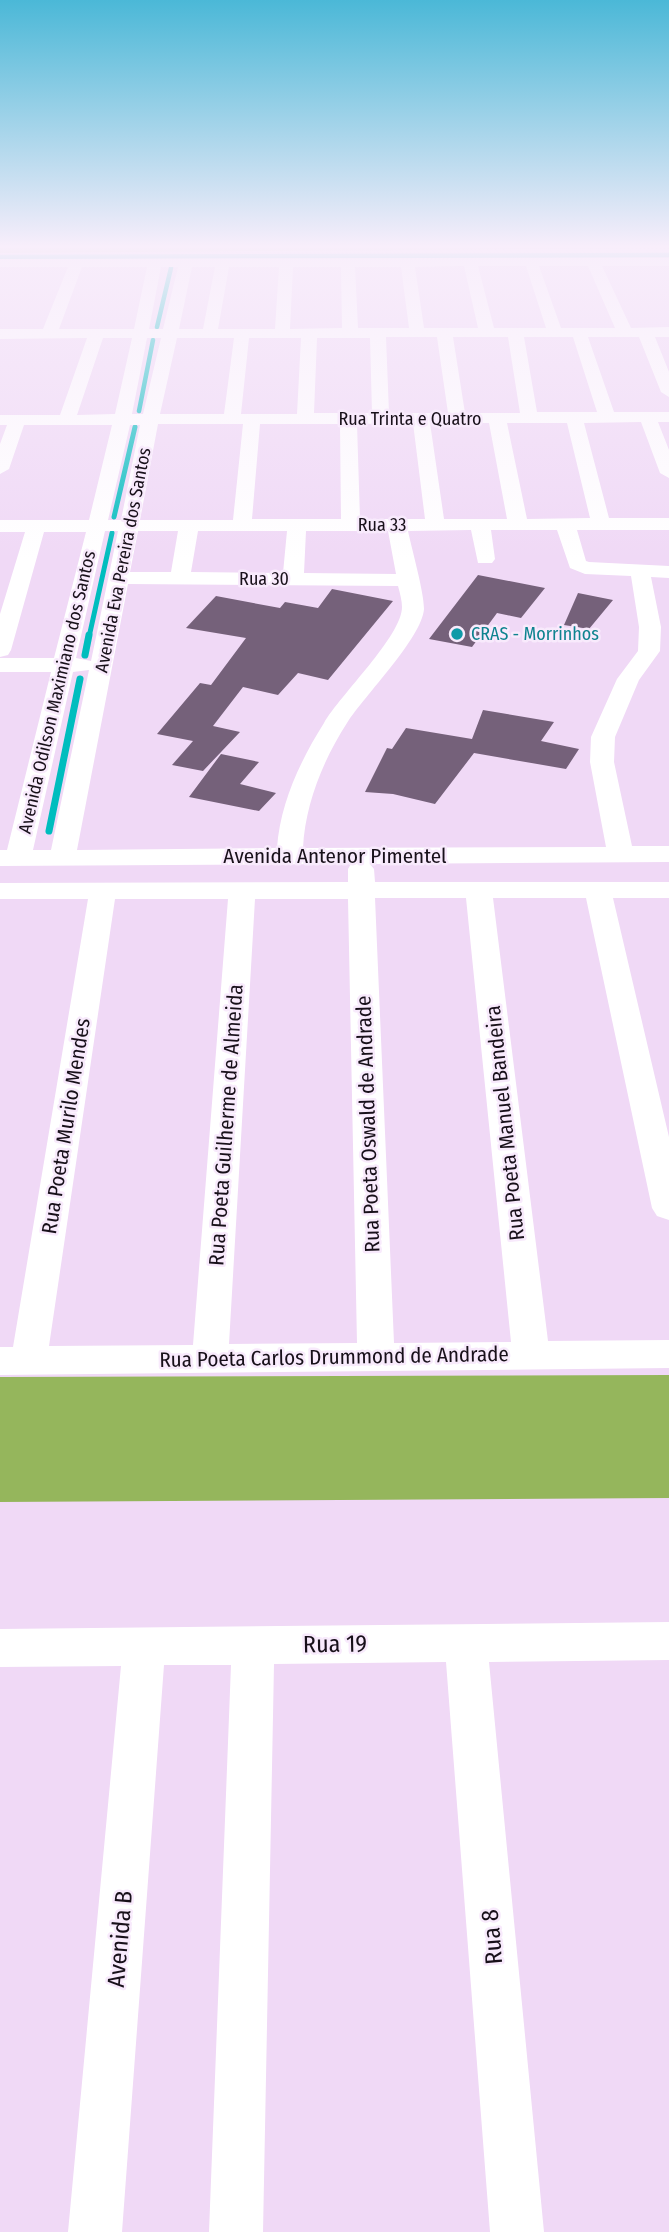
<svg xmlns="http://www.w3.org/2000/svg" width="669" height="2232" font-family="'Fira Sans Condensed',sans-serif">
  <rect width="100%" height="100%" fill="#f0d9f6"/>
  <path fill="#adc687" d="M 0,248 L 669,248 L 0,253 Z"/>
  <path fill="#95b65c" d="M 669,1375 L 669,1498 L 0,1502 L 0,1377 Z"/>
  <g fill="none" stroke-linecap="round" stroke-linejoin="round">
    <path stroke="#00bdbe" stroke-width="4.5" d="M 0,257 L 669,255
      M 157,327 L 171,268
      M 139,411 L 153,340"/>
    <path stroke="#00bdbe" stroke-width="5" d="M 114,517 L 135,427
      M 89,637 L 112,533"/>
    <path stroke="#00bdbe" stroke-width="7" d="M 85,655 L 89,635
      M 49,831 L 80,679"/>
  </g>
  <path fill="#75617a" d="M 478,575 L 545,588 L 521,618 L 497,613 L 472,647 L 429,639 Z
    M 332,589 L 393,601 L 328,680 L 298,673 L 278,695 L 243,687 L 213,726 L 240,732 L 203,771 L 172,765 L 193,741 L 157,734 L 200,683 L 211,685 L 246,638 L 186,628 L 216,596 L 280,608 L 285,602 L 318,608 Z
    M 578,593 L 613,600 L 589,629 L 564,625 Z
    M 483,710 L 554,722 L 541,741 L 579,749 L 566,769 L 474,753 L 435,804 L 393,794 L 365,792 L 387,748 L 392,749 L 406,728 L 472,739 Z
    M 221,754 L 259,762 L 240,784 L 276,793 L 259,811 L 189,797 Z"/>
  <g fill="none" stroke-linecap="round" stroke-linejoin="round">
    <path fill="#fff" fill-rule="evenodd" d="M 669,258 L 669,266 L 602,266 L 631,328 L 669,327 L 669,337 L 655,337 L 669,372 L 669,397 L 661,392 L 639,337 L 588,337 L 614,412 L 669,412 L 669,422 L 658,422 L 669,450 L 669,478 L 660,473 L 641,422 L 584,423 L 609,518 L 669,518 L 669,530 L 577,530 L 586,561 L 589,562 L 669,566 L 669,578 L 651,577 L 661,627 L 660,651 L 639,680 L 615,737 L 614,762 L 632,846 L 669,846 L 669,862 L 370,864 L 374,869 L 375,882 L 669,882 L 669,898 L 613,898 L 669,1137 L 669,1220 L 657,1216 L 652,1208 L 586,898 L 493,898 L 548,1341 L 669,1340 L 669,1368 L 0,1375 L 0,1347 L 13,1347 L 88,899 L 0,899 L 0,883 L 348,882 L 348,869 L 351,864 L 0,866 L 0,850 L 7,850 L 51,672 L 0,672 L 0,658 L 54,658 L 86,532 L 44,532 L 11,650 L 8,655 L 0,657 L 0,614 L 25,532 L 0,532 L 0,520 L 89,520 L 112,425 L 24,425 L 9,469 L 0,474 L 0,444 L 7,425 L 0,425 L 0,415 L 60,415 L 87,338 L 0,339 L 0,329 L 43,329 L 68,267 L 0,267 L 0,259 ZM 464,266 L 478,328 L 424,328 L 415,267 ZM 478,266 L 526,266 L 546,328 L 494,328 ZM 539,266 L 588,266 L 615,328 L 561,328 ZM 82,267 L 147,267 L 134,329 L 59,329 ZM 161,267 L 178,267 L 163,329 L 149,329 ZM 192,267 L 215,267 L 203,329 L 179,329 ZM 229,267 L 279,267 L 275,329 L 218,329 ZM 293,267 L 341,267 L 342,328 L 290,329 ZM 355,267 L 401,267 L 409,328 L 358,328 ZM 386,337 L 437,337 L 448,413 L 389,413 ZM 453,337 L 508,337 L 520,413 L 465,413 ZM 524,337 L 573,337 L 597,412 L 537,412 ZM 103,338 L 132,338 L 115,414 L 77,415 ZM 147,338 L 161,338 L 143,414 L 132,414 ZM 177,338 L 234,338 L 224,414 L 160,414 ZM 249,338 L 301,338 L 297,414 L 241,414 ZM 317,338 L 370,338 L 372,413 L 314,413 ZM 413,423 L 425,519 L 360,519 L 357,424 ZM 430,423 L 489,423 L 507,519 L 444,519 ZM 507,423 L 567,423 L 590,518 L 527,519 ZM 158,424 L 243,424 L 233,520 L 140,520 ZM 260,424 L 340,424 L 341,519 L 252,519 ZM 130,425 L 140,425 L 121,520 L 108,520 ZM 471,530 L 478,563 L 492,563 L 495,559 L 491,530 L 557,530 L 570,568 L 585,574 L 631,576 L 639,627 L 638,651 L 617,679 L 591,737 L 590,762 L 606,847 L 303,848 C 305,805 323,760 347,723 C 364,696 422,638 424,609 C 424,592 412,550 408,531 ZM 105,531 L 118,531 L 91,661 L 76,658 ZM 138,531 L 178,531 L 171,572 L 130,572 ZM 198,531 L 287,531 L 283,573 L 191,572 ZM 306,531 L 388,531 L 396,574 L 304,573 ZM 128,584 L 398,586 C 400,593 402,601 402,607 C 402,636 340,695 324,723 C 300,761 280,804 277,848 L 77,850 ZM 89,670 L 51,850 L 33,850 L 73,672 ZM 375,898 L 466,898 L 511,1342 L 394,1343 ZM 115,899 L 228,899 L 193,1345 L 49,1346 ZM 255,899 L 348,899 L 357,1343 L 229,1344 Z
      M 669,1622 L 669,1660 L 489,1662 L 544,2232 L 490,2232 L 446,1662 L 274,1664 L 263,2232 L 209,2232 L 231,1665 L 164,1665 L 122,2232 L 68,2232 L 121,1666 L 0,1667 L 0,1629 Z"/>
  </g>
  <linearGradient id="sky" x2="0" y2="1"><stop stop-color="#4bb8d7"/><stop offset="0.44" stop-color="#f8eefb"/><stop offset="1" stop-color="#f8eefb" stop-opacity="0"/></linearGradient>
  <rect width="669" height="560" fill="url(#sky)"/>
  <circle fill="#0f9aa8" stroke="#f8eafc" stroke-width="2.5" cx="457" cy="634" r="7"/>
  <g text-anchor="middle" stroke-width="5" stroke-linejoin="round" paint-order="stroke">
    <g font-size="18" fill="#18101a" stroke="#f8eafc">
      <text x="410" y="425">Rua Trinta e Quatro</text>
      <text x="382" y="531">Rua 33</text>
      <text transform="translate(123 560) rotate(-79)" y="6">Avenida Eva Pereira dos Santos</text>
      <text x="264" y="585">Rua 30</text>
      <text transform="translate(57 692) rotate(-77)" y="6">Avenida Odilson Maximiano dos Santos</text>
    </g>
    <g font-size="18" fill="#0d838f" stroke="#f8eafc" text-anchor="start">
      <text x="471" y="640">CRAS - Morrinhos</text>
    </g>
    <g font-size="21" fill="#18101a" stroke="#f8eafc">
      <text x="335" y="863">Avenida Antenor Pimentel</text>
      <text transform="translate(505 1123) rotate(-96)" y="7">Rua Poeta Manuel Bandeira</text>
      <text transform="translate(368 1124) rotate(-92)" y="7">Rua Poeta Oswald de Andrade</text>
      <text transform="translate(226 1125) rotate(-86)" y="7">Rua Poeta Guilherme de Almeida</text>
      <text transform="translate(66 1126) rotate(-81)" y="7">Rua Poeta Murilo Mendes</text>
      <text transform="translate(334 1357) rotate(-1)" y="7">Rua Poeta Carlos Drummond de Andrade</text>
    </g>
    <g font-size="24" fill="#18101a" stroke="#f8eafc">
      <text transform="translate(335 1644) rotate(-1)" y="8">Rua 19</text>
      <text transform="translate(492 1937) rotate(-95)" y="8">Rua 8</text>
      <text transform="translate(120 1939) rotate(-85)" y="8">Avenida B</text>
    </g>
  </g>
</svg>
